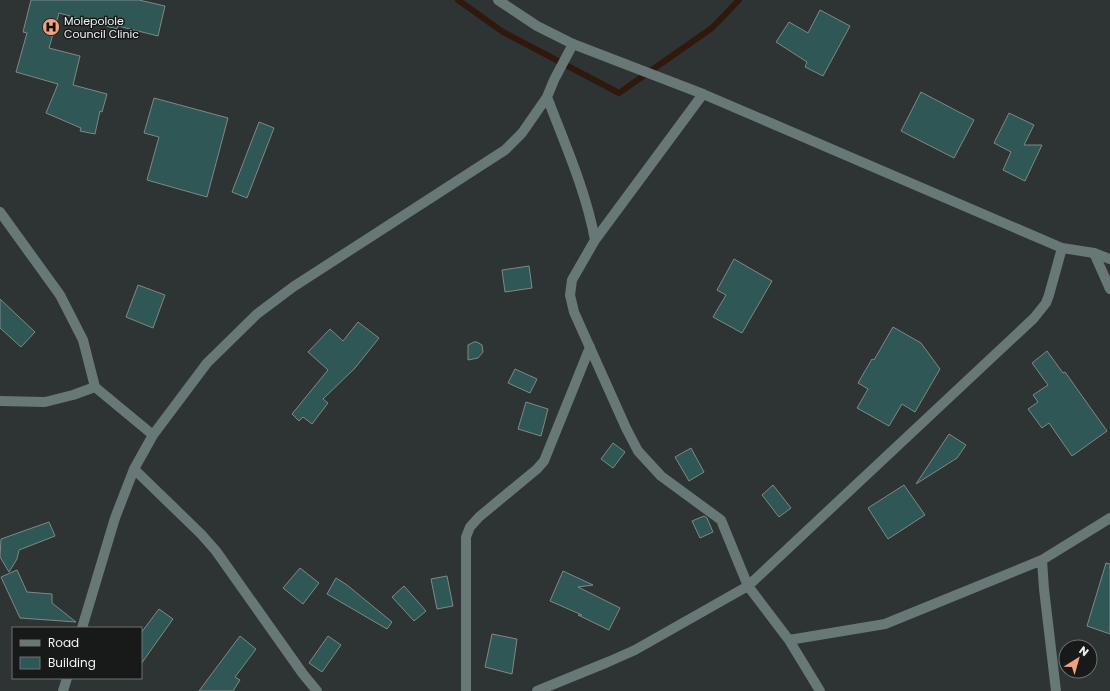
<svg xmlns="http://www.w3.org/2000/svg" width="1110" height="691" font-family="Poppins,sans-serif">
  <rect width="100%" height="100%" fill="#2e3333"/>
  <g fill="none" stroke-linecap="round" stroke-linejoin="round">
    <path stroke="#31180c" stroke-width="6" d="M 458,0 L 503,32 L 619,93 L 712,28 L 739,0"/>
  </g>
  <path fill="#2f5756" stroke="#818887" d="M 31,0 L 139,0 L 165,6 L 158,36 L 118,26 L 117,29 L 59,13 L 49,48 L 80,56 L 73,85 L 107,94 L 102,112 L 100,111 L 95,134 L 80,131 L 81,128 L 46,113 L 58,84 L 16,72 L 27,33 L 23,32 Z
    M 820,10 L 850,26 L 823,76 L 805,67 L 807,62 L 776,42 L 789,22 L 808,33 Z
    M 921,92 L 974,120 L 954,158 L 901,131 Z
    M 154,98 L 228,118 L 207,197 L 147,180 L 159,137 L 144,133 Z
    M 1009,113 L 1034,125 L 1024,145 L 1042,145 L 1025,181 L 1003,170 L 1011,152 L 994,143 Z
    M 259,122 L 274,128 L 247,198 L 232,192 Z
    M 734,259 L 772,281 L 742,333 L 713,317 L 726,295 L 717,290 Z
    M 529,266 L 532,288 L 505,292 L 502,270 Z
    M 138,285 L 165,295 L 153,328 L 126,317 Z
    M 0,299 L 35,332 L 21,347 L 0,328 Z
    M 358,322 L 379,338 L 355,368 L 323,399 L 328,403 L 312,424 L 303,417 L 299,421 L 292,414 L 328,370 L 308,352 L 330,329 L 343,341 Z
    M 893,327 L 921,343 L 940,369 L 915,412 L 902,404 L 889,426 L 857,408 L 868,389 L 858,383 L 872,359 L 874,360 Z
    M 474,342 L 477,342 L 482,345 L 483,352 L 478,358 L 468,360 L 468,345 Z
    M 1047,351 L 1063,373 L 1065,372 L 1107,431 L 1072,456 L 1049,423 L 1042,428 L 1028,409 L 1038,402 L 1033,395 L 1048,385 L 1032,363 Z
    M 515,369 L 537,379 L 530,393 L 508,383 Z
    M 526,402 L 548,409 L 541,436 L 518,429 Z
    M 949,434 L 966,445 L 957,458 L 916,484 Z
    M 613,443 L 625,452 L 613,468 L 601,459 Z
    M 691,448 L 704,472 L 689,481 L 675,457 Z
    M 773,485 L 791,508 L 779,517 L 762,495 Z
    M 904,485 L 925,515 L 888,539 L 868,508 Z
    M 704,516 L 707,518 L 713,532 L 700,538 L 692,521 Z
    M 49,522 L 55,536 L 19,550 L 17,559 L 9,572 L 0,557 L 1,539 Z
    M 1106,563 L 1110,564 L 1110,634 L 1087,626 Z
    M 300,568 L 319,583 L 303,604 L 283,588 Z
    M 17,570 L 27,592 L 52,594 L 52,603 L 76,622 L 20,618 L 1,577 Z
    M 563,571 L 593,585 L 578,587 L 620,608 L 609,630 L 578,615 L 582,615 L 550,601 Z
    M 447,576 L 453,606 L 437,609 L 431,579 Z
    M 336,578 L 347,585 L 392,622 L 387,629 L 327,594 Z
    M 404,586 L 426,611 L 414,621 L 392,597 Z
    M 159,609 L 173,619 L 141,664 L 141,633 Z
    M 492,634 L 517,639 L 512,674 L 485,667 Z
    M 240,636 L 256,649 L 235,677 L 240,680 L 233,691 L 199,691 Z
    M 328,636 L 341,645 L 322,672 L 309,663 Z"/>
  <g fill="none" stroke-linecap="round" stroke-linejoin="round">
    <path stroke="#677877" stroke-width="10" d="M 547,97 C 565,144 586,191 595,240 L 572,280 L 570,295 L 574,312 L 626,428 L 638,451 L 661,476 L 721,520 L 748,586 L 1034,318 L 1046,303 L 1049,295 L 1062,248
      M 0,212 L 60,295 L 83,340 L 95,387 L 153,435
      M 595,240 L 703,94
      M 1094,253 L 1110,289
      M 0,401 L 45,402 L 73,395 L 95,387
      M 134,469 L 201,534 L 216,551 L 303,674 L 317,691
      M 82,628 L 115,518 L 134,469 L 153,435 L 207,363 L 257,314 L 293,287 L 505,150 L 522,133 L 547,97 L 554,80 L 573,44
      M 789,640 L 820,691
      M 63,691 L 67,678
      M 466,691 L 466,537 L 470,527 L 479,517 L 537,469 L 544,461 L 590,347
      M 537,691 L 608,662 L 635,650 L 748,586 L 789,640 L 885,624 L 1042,560
      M 1056,691 L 1044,589 L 1042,560 L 1110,518"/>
    <path stroke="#677877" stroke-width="10" d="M 498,0 L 537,26 L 573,44 L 703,94 L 1062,248 L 1094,253 L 1110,259"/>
  </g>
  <defs>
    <symbol id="hospital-disc" viewBox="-11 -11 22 22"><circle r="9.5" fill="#f1a17c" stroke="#181a1a"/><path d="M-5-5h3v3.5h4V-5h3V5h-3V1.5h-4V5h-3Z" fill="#111"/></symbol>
  </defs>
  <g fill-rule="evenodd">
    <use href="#hospital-disc" x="41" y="17" width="20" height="20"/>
  </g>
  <g text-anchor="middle" stroke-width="3" stroke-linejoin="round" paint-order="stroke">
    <g font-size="11" fill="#f1f4f4" stroke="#181a1a" text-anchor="start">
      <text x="64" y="25">Molepolole<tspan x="64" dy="13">Council Clinic</tspan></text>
    </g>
  </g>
  <rect x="12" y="627" width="130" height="52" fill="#181a1a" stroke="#6f7171"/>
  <rect x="20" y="640" width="20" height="6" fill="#677877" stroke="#6f7171"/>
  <text x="48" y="647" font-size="12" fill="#f1f4f4">Road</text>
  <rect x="20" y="657" width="20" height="12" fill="#2f5756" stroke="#6f7171"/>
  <text x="48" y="667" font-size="12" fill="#f1f4f4">Building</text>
  <g transform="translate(1078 659) rotate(37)"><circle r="19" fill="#181a1a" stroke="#6f7171"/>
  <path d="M0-3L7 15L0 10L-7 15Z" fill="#f1a17c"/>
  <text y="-6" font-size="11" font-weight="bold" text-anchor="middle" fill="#f1f4f4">N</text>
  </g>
</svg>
